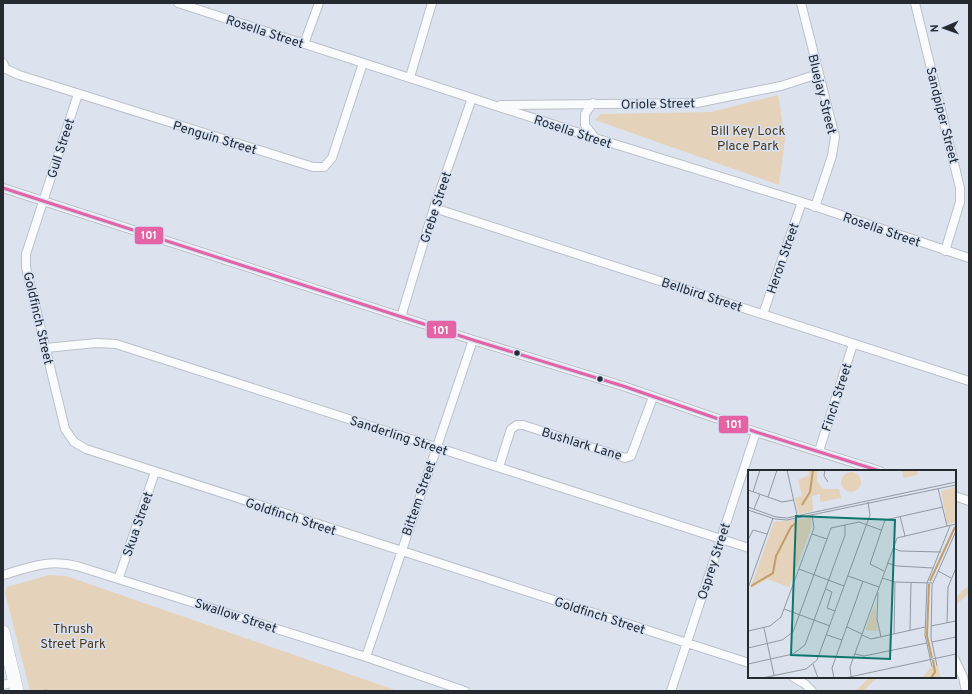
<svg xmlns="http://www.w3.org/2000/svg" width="972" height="694" font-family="Overpass,sans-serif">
  <rect width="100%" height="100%" fill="#dde3ee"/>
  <path fill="#e4d2bb" d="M 778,95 L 785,138 L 779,185 L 595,120 L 601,114 L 711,112 Z
    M 49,575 L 66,576 L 398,691 L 30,691 L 5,593 L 7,587 Z
    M 969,585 L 969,593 L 955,606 L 955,598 Z
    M 870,677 L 878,677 L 863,691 L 855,691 Z"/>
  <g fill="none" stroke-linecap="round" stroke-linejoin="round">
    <path stroke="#c19e6a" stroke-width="3" d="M 45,691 L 46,691"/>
    <defs>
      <path id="street" d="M 178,3 L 595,138 L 802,202 L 969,258
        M 801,3 L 835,137 L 832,156 L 815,207
        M 915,3 L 960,188 L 960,202 L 945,251
        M 304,44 L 319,3
        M 3,63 L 6,69 L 19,75 L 313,167 L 324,167 L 332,158 L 363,63
        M 410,77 L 432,3
        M 78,94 L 26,254 L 26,267 L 65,429 L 74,442 L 86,449 L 749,663
        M 593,103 L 585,114 L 585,125 L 595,138
        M 501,105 L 697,103 L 781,86 L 818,74
        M 3,188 L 473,340 L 623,386 L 756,432 L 880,471
        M 434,208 L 969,381
        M 763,314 L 802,202
        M 401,317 L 434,208 L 472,98
        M 46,348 L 96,343 L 116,344 L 749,548
        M 819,451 L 853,344
        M 499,467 L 511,429 L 517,425 L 523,425 L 625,458 L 631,456 L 653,397
        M 955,496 L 969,501
        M 3,575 C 30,567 49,559 77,566 L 366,657 L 465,691
        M 119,577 L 155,472
        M 366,657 L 473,340
        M 955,660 L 963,677 L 966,691
        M 793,677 L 805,684 L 812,691
        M 3,685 L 15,682
        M 671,691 L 756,432"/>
      <path id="primary" d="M 3,632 L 17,691"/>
    </defs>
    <use href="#street" stroke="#bbc0c9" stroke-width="10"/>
    <use href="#primary" stroke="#bbc0c9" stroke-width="14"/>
    <use href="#street" stroke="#fafbfc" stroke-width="8"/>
    <use href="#primary" stroke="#fafbfc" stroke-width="13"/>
    <defs>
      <path id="bus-1" d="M 3,188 L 473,340 L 623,386 L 756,432 L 880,471"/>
    </defs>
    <use href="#bus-1" stroke="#d6e2f5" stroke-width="6"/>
    <use href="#bus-1" stroke="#e463a4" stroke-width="3"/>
  </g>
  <g fill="#252930" stroke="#d6e2f5" stroke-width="1.5">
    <circle cx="517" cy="353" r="3.5"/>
    <circle cx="600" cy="379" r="3.5"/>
  </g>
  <g text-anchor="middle" stroke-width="3" stroke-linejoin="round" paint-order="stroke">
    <g font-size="13" fill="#252930" stroke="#d6e2f5">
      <text transform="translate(265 31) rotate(18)" y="5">Rosella Street</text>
      <text transform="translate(823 94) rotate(76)" y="5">Bluejay Street</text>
      <text transform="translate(658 103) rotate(-1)" y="5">Oriole Street</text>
      <text transform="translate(943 115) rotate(76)" y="5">Sandpiper Street</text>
      <text transform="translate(573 131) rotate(18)" y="5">Rosella Street</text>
      <text transform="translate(215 137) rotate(17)" y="5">Penguin Street</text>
      <text transform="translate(60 148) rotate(-72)" y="5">Gull Street</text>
      <text transform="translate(435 207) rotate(-72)" y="5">Grebe Street</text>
      <text transform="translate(882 229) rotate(19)" y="5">Rosella Street</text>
      <text transform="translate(782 258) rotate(-71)" y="5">Heron Street</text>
      <text transform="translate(702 294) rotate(18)" y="5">Bellbird Street</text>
      <text transform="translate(39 318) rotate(77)" y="5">Goldfinch Street</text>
      <text transform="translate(836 397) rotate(-72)" y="5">Finch Street</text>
      <text transform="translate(399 435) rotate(18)" y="5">Sanderling Street</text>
      <text transform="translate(582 443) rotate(17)" y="5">Bushlark Lane</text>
      <text transform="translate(418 498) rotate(-71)" y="5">Bittem Street</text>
      <text transform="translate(291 516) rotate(18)" y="5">Goldfinch Street</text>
      <text transform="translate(137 524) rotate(-71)" y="5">Skua Street</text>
      <text transform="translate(713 561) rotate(-72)" y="5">Osprey Street</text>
      <text transform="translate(236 615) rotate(18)" y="5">Swallow Street</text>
      <text transform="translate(600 615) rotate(18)" y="5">Goldfinch Street</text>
    </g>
    <g font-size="13" fill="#4d3615" stroke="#d6e2f5">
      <text x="748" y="135">Bill Key Lock<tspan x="748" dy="15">Place Park</tspan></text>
      <text x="73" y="633">Thrush<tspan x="73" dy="15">Street Park</tspan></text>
    </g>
  </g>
  <g transform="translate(748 470)">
    <rect width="208" height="208" fill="#dde3ee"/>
    <path d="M 60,0 L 69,0 L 69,11 L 75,19 L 91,19 L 93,28 L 72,32 L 72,24 L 64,26 L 65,41 L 50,44 L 47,28 L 54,26 L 50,10 L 61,5 ZM 154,0 L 169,0 L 170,5 L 155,8 ZM93 12a10 10 0 1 1 20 0a10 10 0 1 1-20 0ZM 208,17 L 208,52 L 199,54 L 193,21 ZM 63,48 L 64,56 L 41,117 L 19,109 L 2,119 L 26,52 ZM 127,134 L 130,161 L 117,160 ZM 190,196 L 192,206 L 196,208 L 174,208 L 182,198 Z" fill="#e4d2bb"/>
    <path fill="none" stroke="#c19e6a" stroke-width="2" d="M 54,35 L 62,22 L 65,0M 182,111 L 207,57M 181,114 L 179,166 L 184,188M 3,116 L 25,103 L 28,86 L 43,57 L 48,53M 183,208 L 187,202 L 185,190"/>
    <path fill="none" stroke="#9399a2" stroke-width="1" d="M 39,0 L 49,45M 77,0 L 76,6 L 80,12M 190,18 L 199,56M 0,20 L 34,32 L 46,30M 5,22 L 12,0M 20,27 L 29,0M 0,37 L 28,47 L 39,48 L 208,12M 6,39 L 12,24M 0,40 L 27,49 L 39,50 L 208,15M 152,46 L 157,66M 64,64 L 79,69M 0,70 L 5,60 L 19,64M 145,78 L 152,81 L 193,82M 139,93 L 149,96 L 185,98M 51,99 L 96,116M 136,101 L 122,94 L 137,50 L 195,37M 190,101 L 203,108M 100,106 L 131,117M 134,108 L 147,112 L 184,113M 0,118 L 25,48M 78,119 L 84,122 L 79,138 L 87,141M 130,122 L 129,149 L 133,167M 36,139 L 82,156M 199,153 L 200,117 L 208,98M 183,156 L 208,151M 99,157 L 114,164M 16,158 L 26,205M 162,160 L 163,112M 0,161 L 22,156 L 33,147 L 66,58 L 64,44M 146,164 L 147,112M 79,165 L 94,170M 114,165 L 123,169 L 177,157M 184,172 L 208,167M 0,178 L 34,170 L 45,162 L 83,58 L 111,52 L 133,60M 107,184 L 116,186 L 179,173M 0,194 L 45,184 L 57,175 L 97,65 L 97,55M 65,194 L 70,208M 189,196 L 183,168 L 184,115 L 208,61M 184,197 L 177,165 L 179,113 L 202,56M 103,206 L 102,197 L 149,68 L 208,54M 14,208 L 58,199 L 69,190 L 122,45 L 120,32M 86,208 L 84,198 L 115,111M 97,208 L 208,184"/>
    <path fill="#0f766e" fill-opacity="0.15" stroke="#0f766e" stroke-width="2" d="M 48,46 L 147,50 L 142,189 L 43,185 Z"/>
    <rect width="208" height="208" fill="none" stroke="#252930" stroke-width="2"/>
  </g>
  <g stroke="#d6e2f5" stroke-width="1.5">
    <rect x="134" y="226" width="30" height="19" rx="4" fill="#e463a4"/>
    <rect x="426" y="320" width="31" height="19" rx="4" fill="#e463a4"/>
    <rect x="718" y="415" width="31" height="19" rx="4" fill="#e463a4"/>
  </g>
  <g font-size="11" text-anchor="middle" font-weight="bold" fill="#fff">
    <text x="149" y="239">101</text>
    <text x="441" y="334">101</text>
    <text x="734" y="428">101</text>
  </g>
  <rect width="972" height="694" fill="none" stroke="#252930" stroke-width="8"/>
  <g transform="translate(944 28) rotate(268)" stroke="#d6e2f5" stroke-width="3" paint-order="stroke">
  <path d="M0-3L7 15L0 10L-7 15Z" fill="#252930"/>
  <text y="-6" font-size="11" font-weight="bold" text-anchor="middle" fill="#252930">N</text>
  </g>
</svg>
